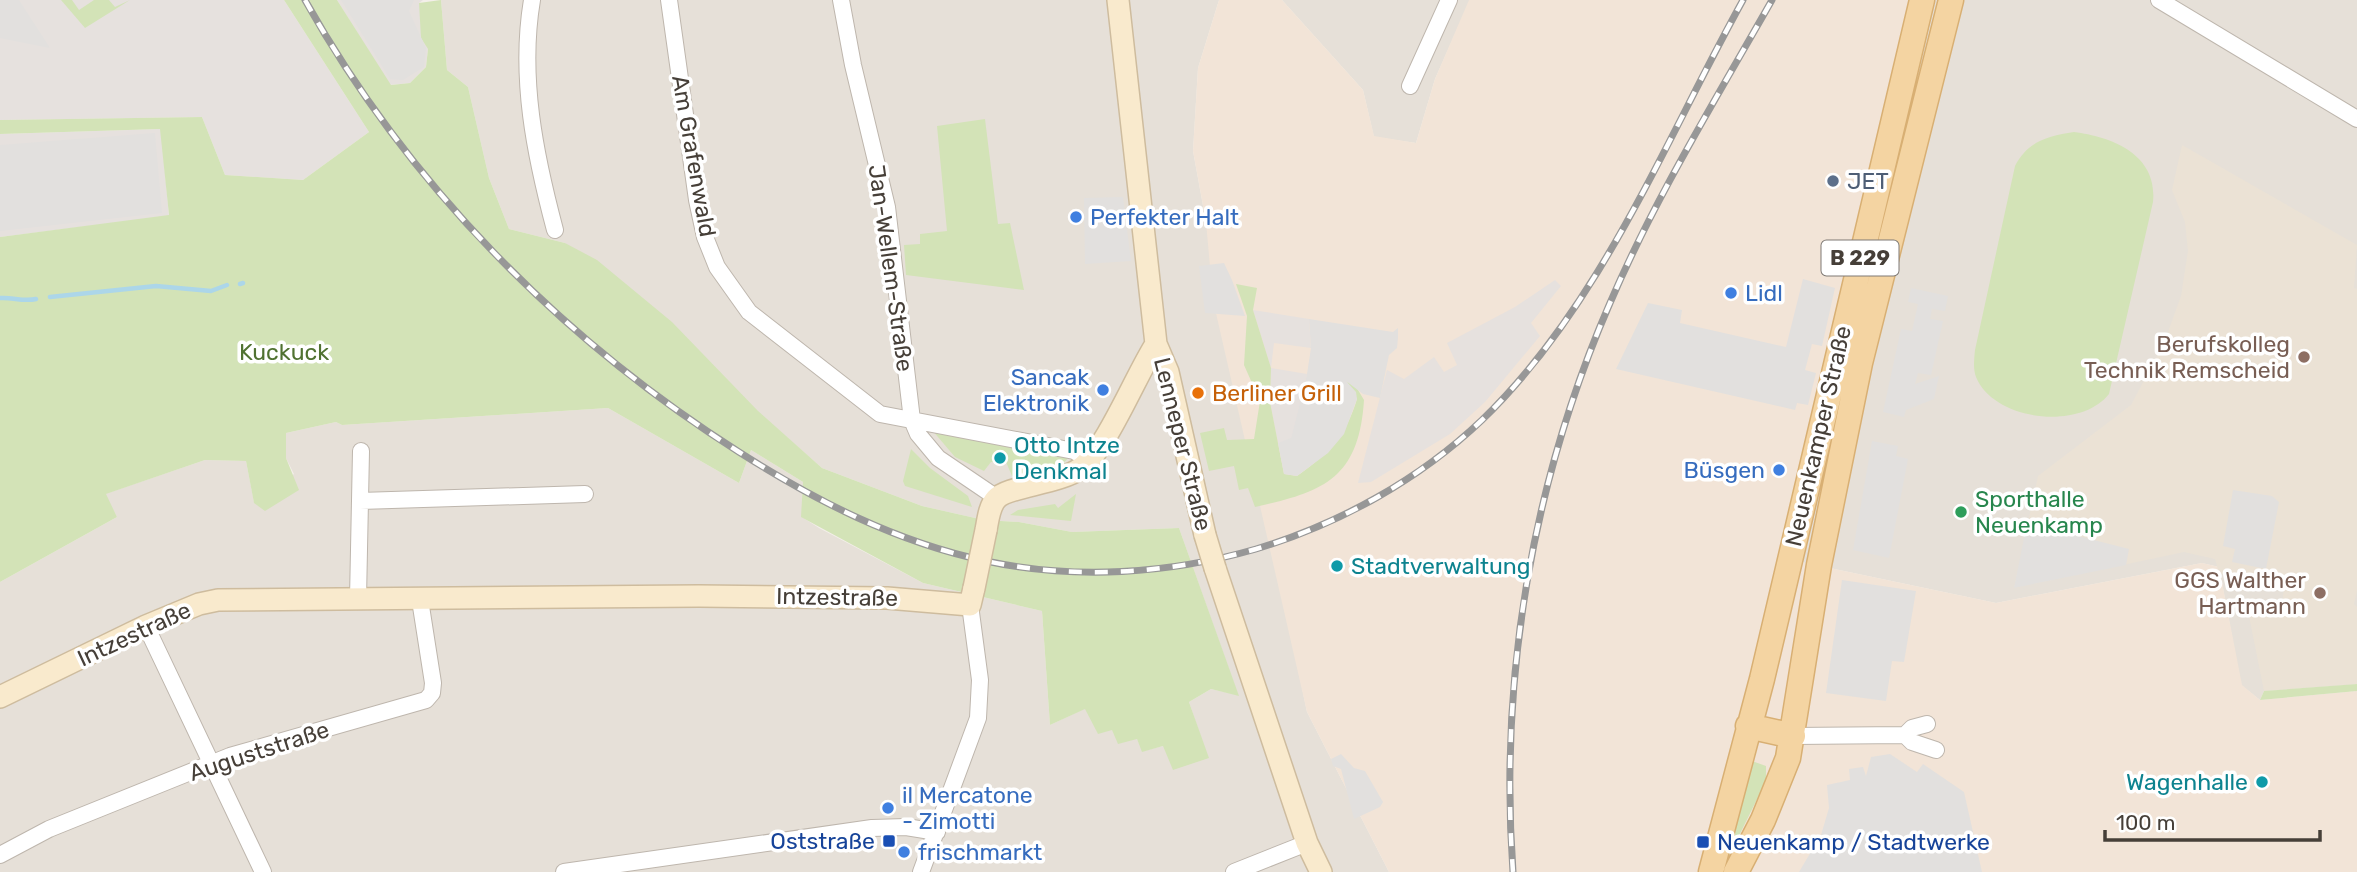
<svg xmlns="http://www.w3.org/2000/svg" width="2357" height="872" font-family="Rubik,sans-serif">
  <rect width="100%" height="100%" fill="#f3efe9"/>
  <path fill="#e6e0d8" d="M 441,0 L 1219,0 L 1198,68 L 1193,151 L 1206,222 L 1307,712 L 1389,872 L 0,872 L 0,582 L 117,517 L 105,494 L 205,460 L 246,461 L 254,502 L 294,474 L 286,458 L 286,433 L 336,422 L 342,425 L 608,408 L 739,483 L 751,450 L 803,482 L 802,517 L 819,528 L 923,583 L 1042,611 L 1050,725 L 1086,708 L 1098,733 L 1112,729 L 1137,739 L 1143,751 L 1163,746 L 1208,758 L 1189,702 L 1211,689 L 1238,695 L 1179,528 L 1072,532 L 1019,522 L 984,520 L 922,506 L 822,468 L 565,243 L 509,229 L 489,178 L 468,87 L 447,70 Z
    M 1282,0 L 1470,0 L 1435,79 L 1416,143 L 1374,137 L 1363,90 Z
    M 1909,0 L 2357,0 L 2357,684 L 2264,691 L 2260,700 L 2241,685 L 2219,567 L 2202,563 L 1996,603 L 1787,559 Z"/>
  <path fill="#f2e4d7" d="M 1219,0 L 1282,0 L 1363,90 L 1374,136 L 1416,143 L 1435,79 L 1469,0 L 1909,0 L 1787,559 L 1996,603 L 2202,563 L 2219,567 L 2242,685 L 2260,700 L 2357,691 L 2357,872 L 1389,872 L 1307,712 L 1213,300 L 1206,222 L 1193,151 L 1198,68 Z"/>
  <path fill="#e6e1de" d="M 0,0 L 284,0 L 369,132 L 303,180 L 225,175 L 202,117 L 0,120 Z
    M 337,0 L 423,0 L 419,3 L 428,49 L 426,67 L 410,83 L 390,85 Z
    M 161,129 L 169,216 L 0,237 L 0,134 Z
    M 1555,280 L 1561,286 L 1531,323 L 1540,336 L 1485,402 L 1450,434 L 1371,482 L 1358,483 L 1387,370 L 1404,379 L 1434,357 L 1444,372 L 1457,365 L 1447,343 L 1515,307 Z
    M 1253,310 L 1309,319 L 1311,348 L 1274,343 L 1271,368 L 1307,374 L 1291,439 L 1278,443 L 1270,402 L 1271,368 Z"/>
  <path fill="#ebe2d5" d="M 2182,145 L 2357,245 L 2354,288 L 2357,289 L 2357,591 L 2354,604 L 2357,607 L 2357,684 L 2264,691 L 2248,611 L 2281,617 L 2284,587 L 2219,573 L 2215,559 L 2184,552 L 2014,588 L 2038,476 L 2131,405 L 2164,343 L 2181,296 L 2188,251 L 2185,222 L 2172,190 Z"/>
  <path fill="#d3e3b7" d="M 61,0 L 72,0 L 79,10 L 94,0 L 109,0 L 115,7 L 130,0 L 85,28 Z
    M 284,0 L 337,0 L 391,85 L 410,83 L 426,67 L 428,49 L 421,38 L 419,3 L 441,0 L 447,70 L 468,87 L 489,178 L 509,229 L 565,243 L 597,260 L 672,322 L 758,411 L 822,468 L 922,506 L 984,520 L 1019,522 L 1072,532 L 1179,528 L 1239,696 L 1211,689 L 1189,702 L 1209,758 L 1173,770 L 1163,746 L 1142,752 L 1137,739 L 1118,744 L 1112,730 L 1098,734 L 1085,709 L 1050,725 L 1042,611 L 923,583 L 801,517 L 803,482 L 751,450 L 739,483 L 608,408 L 342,425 L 336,422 L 286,433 L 286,458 L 299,490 L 265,511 L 254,503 L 246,461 L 205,460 L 106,494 L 117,517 L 0,582 L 0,237 L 169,215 L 160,129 L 0,134 L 0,120 L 202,117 L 225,175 L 303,180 L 369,132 Z
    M 985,119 L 998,224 L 1010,223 L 1024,290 L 906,275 L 904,245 L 920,244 L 920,234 L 947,231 L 937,126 Z
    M 2074,132 C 2113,137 2158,155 2153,202 L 2109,394 C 2080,431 1994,421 1976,377 C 1973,369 1974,359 1975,350 L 2015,166 C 2028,141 2048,136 2074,132 Z
    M 1236,284 L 1257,288 L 1253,310 L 1271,368 L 1270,402 L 1284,474 L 1297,476 C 1328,454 1346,436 1357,399 L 1346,380 L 1355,385 L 1364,400 C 1359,479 1323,492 1255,507 L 1248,488 L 1239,490 L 1234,466 L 1209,471 L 1200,433 L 1224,428 L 1227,440 L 1254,439 L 1260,401 L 1244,365 L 1247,316 Z
    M 932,430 L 1069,457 C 1057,473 1031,475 1012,476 L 1006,462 L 991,462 L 984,471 L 955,457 Z
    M 911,449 L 930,468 L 968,496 L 972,507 L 905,486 L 903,481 Z
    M 1076,494 L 1071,521 L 1010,515 L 1018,510 L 1055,504 L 1058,508 Z
    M 2357,684 L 2357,691 L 2260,700 L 2264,691 Z
    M 1752,761 L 1766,766 L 1766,781 L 1725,864 Z"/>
  <path fill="#e2e0de" d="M 0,0 L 19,0 L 50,48 L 0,38 Z
    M 341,0 L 414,0 L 409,11 L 426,48 L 424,67 L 403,80 L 390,79 Z
    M 155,133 L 162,213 L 0,231 L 0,145 Z
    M 1123,197 L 1131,261 L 1085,264 L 1084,198 Z
    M 1224,263 L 1232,280 L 1245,316 L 1205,313 L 1199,266 Z
    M 1803,279 L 1835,288 L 1822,346 L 1812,344 L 1805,370 L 1816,373 L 1808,405 L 1797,403 L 1795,410 L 1616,369 L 1648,303 L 1682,310 L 1680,323 L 1786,347 Z
    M 1911,288 L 1948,296 L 1945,311 L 1932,309 L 1930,319 L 1943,321 L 1931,375 L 1918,373 L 1915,384 L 1939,376 L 1934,399 L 1906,410 L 1904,417 L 1883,412 L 1901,329 L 1912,331 L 1918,304 L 1908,302 Z
    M 1309,319 L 1393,332 L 1398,328 L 1398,338 L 1397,348 L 1389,355 L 1380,398 L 1363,394 L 1346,381 L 1356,392 L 1357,399 L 1344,434 L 1328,453 L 1297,476 L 1284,474 L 1278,443 L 1291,438 L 1307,374 L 1311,348 Z
    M 1872,441 L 1898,446 L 1896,456 L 1908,459 L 1889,558 L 1853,550 Z
    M 2233,490 L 2272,496 L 2279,502 L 2266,569 L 2232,562 L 2235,549 L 2223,546 Z
    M 2027,523 L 2129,549 L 2126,565 L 2014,588 Z
    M 1842,580 L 1916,591 L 1904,662 L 1892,661 L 1886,701 L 1826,693 Z
    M 1341,754 L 1354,768 L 1365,771 L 1383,802 L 1380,807 L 1354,819 L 1341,769 L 1333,766 L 1331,759 Z
    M 1890,754 L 1917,772 L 1923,764 L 1964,792 L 1982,872 L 1799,872 L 1821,835 L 1829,808 L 1827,785 L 1850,780 L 1849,769 L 1863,767 L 1866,776 L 1871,757 Z"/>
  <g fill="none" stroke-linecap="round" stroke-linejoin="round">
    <path stroke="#acd6e9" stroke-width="4.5" d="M 240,284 L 243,283
      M 50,297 L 156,286 L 211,291 L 227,285
      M 0,298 C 13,297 23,302 36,299"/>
    <defs>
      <path id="street" d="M 532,0 C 519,77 535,155 555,230
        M 669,0 L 697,200 L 705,237 L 717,267 L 749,312 L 880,414 L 1074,451 L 1089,460
        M 841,0 L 853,65 L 887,207 L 912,420 L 918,434 L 938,458 L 997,498
        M 2159,0 L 2357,119
        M 1410,86 L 1449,0
        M 360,501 L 585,494
        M 358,599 L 361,451
        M 146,626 L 263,872
        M 1927,724 L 1912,728 L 1905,735 L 1912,742 L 1936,750
        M 1793,736 L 1905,735
        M 0,855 L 49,829 L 230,756 L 426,700 L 432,693 L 433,683 L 420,600
        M 564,872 L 872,828 L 906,827 L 937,832
        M 921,872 L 978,718 L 980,680 L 970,605
        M 1234,872 L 1307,843"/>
      <path id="secondary" d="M 1118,0 L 1156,344 L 1168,372 L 1205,535
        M 986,530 C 988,520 989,507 996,499 C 1007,486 1059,484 1081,468 C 1107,448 1136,375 1156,344
        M 1215,568 L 1307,843 L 1321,872
        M 0,697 L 146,626 L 199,604 L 218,600 L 699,596 L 887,598 L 970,605 L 974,588"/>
      <path id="primary" d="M 1748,726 L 1793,736
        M 1711,872 L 1762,679 L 1922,0
        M 1736,872 L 1763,820 L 1788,758 L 1819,565 L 1860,363 L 1951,0"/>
    </defs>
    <use href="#street" stroke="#beb6ad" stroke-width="18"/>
    <use href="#secondary" stroke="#cebc9e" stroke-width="24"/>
    <use href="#primary" stroke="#d8af73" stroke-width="27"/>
    <use href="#street" stroke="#fff" stroke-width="16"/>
    <use href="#secondary" stroke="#f9eacd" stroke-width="21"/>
    <use href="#primary" stroke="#f4d4a2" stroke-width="24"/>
    <defs>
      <path id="rail" d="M 305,0 C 408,184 561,339 739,452 C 816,501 896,542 986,561 C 1075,580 1169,574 1256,549 C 1339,524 1419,480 1482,420 C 1601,305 1664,143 1743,0
        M 1513,872 C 1499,678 1532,482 1610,303 C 1655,198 1716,99 1772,0"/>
    </defs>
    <use href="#rail" stroke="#979797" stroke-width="7"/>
    <use href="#rail" stroke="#fff" stroke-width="4.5" stroke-dasharray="13" stroke-linecap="butt"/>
    <defs>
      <path id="secondary-bridge" d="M 1205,535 L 1215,568
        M 974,588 L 986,530"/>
    </defs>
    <use href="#secondary-bridge" stroke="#cebc9e" stroke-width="24" stroke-linecap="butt"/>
    <use href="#secondary-bridge" stroke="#f9eacd" stroke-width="21"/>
  </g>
  <circle fill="#5c6f8a" stroke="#fff" stroke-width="2.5" cx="1833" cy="181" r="7"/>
  <g fill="#3f7fe0" stroke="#fff" stroke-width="2.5">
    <circle cx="1076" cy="217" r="7"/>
    <circle cx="1731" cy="293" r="7"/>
    <circle cx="1103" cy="390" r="7"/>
    <circle cx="1779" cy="470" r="7"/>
    <circle cx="888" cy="808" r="7"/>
    <circle cx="904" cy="852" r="7"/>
  </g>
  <g fill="#8d6e63" stroke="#fff" stroke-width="2.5">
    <circle cx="2304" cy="357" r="7"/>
    <circle cx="2320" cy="593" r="7"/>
  </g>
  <circle fill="#e8710a" stroke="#fff" stroke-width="2.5" cx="1198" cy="393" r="7"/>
  <g fill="#0f9aa8" stroke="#fff" stroke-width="2.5">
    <circle cx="1000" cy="458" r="7"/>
    <circle cx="1337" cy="566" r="7"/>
    <circle cx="2262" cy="782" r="7"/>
  </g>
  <circle fill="#2e9e5b" stroke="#fff" stroke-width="2.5" cx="1961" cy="512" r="7"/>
  <g fill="#1a4fb4" stroke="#fff" stroke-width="2.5">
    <rect x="882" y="834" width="14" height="14" rx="3.5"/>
    <rect x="1696" y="835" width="14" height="14" rx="3.5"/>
  </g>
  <g text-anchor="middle" stroke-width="7" stroke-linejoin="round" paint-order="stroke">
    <rect fill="#fff" stroke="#7e7974" stroke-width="2" x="1821.5" y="240.5" width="77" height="35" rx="5"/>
    <g font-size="21" font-weight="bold" fill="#463f38">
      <text x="1860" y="265">B 229</text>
    </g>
    <g font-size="23" fill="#463f38" stroke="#fff">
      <text transform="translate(694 156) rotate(80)" y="8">Am Grafenwald</text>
      <text transform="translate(891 268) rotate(82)" y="8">Jan-Wellem-Straße</text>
      <text transform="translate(1818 436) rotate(-77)" y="8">Neuenkamper Straße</text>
      <text transform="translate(1183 444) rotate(76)" y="8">Lenneper Straße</text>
      <text transform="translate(837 597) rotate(1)" y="8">Intzestraße</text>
      <text transform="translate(134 634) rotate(-25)" y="8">Intzestraße</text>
      <text transform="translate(259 751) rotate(-18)" y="8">Auguststraße</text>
    </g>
    <g font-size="23" fill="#4e5e75" stroke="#fff" text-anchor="start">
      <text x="1847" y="189">JET</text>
    </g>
    <g font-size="23" fill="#366cbe" stroke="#fff" text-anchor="start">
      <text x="1090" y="225">Perfekter Halt</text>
      <text x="1745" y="301">Lidl</text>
      <text x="1089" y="385" text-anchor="end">Sancak<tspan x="1089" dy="26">Elektronik</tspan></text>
      <text x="1765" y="478" text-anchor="end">Büsgen</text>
      <text x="902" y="803">il Mercatone<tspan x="902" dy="26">- Zimotti</tspan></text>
      <text x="918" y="860">frischmarkt</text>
    </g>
    <g font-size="23" fill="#785e54" stroke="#fff" text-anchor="end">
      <text x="2290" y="352">Berufskolleg<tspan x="2290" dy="26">Technik Remscheid</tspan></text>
      <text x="2306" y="588">GGS Walther<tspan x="2306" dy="26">Hartmann</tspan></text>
    </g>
    <g font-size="23" fill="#507231" stroke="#fff">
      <text x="284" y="360">Kuckuck</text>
    </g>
    <g font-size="23" fill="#c56008" stroke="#fff" text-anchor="start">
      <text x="1212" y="401">Berliner Grill</text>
    </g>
    <g font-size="23" fill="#0d838f" stroke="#fff" text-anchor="start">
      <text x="1014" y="453">Otto Intze<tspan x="1014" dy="26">Denkmal</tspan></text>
      <text x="1351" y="574">Stadtverwaltung</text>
      <text x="2248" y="790" text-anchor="end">Wagenhalle</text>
    </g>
    <g font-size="23" fill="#27864d" stroke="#fff" text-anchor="start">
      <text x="1975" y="507">Sporthalle<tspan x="1975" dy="26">Neuenkamp</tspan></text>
    </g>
    <g font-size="23" fill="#164399" stroke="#fff" text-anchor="end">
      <text x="875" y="849">Oststraße</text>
      <text x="1717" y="850" text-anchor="start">Neuenkamp / Stadtwerke</text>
    </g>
  </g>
  <path d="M2105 830v10h215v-10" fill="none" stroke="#463f38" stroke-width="3.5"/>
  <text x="2116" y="830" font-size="21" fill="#463f38" stroke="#ffffff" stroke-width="5" paint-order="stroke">100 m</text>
</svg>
